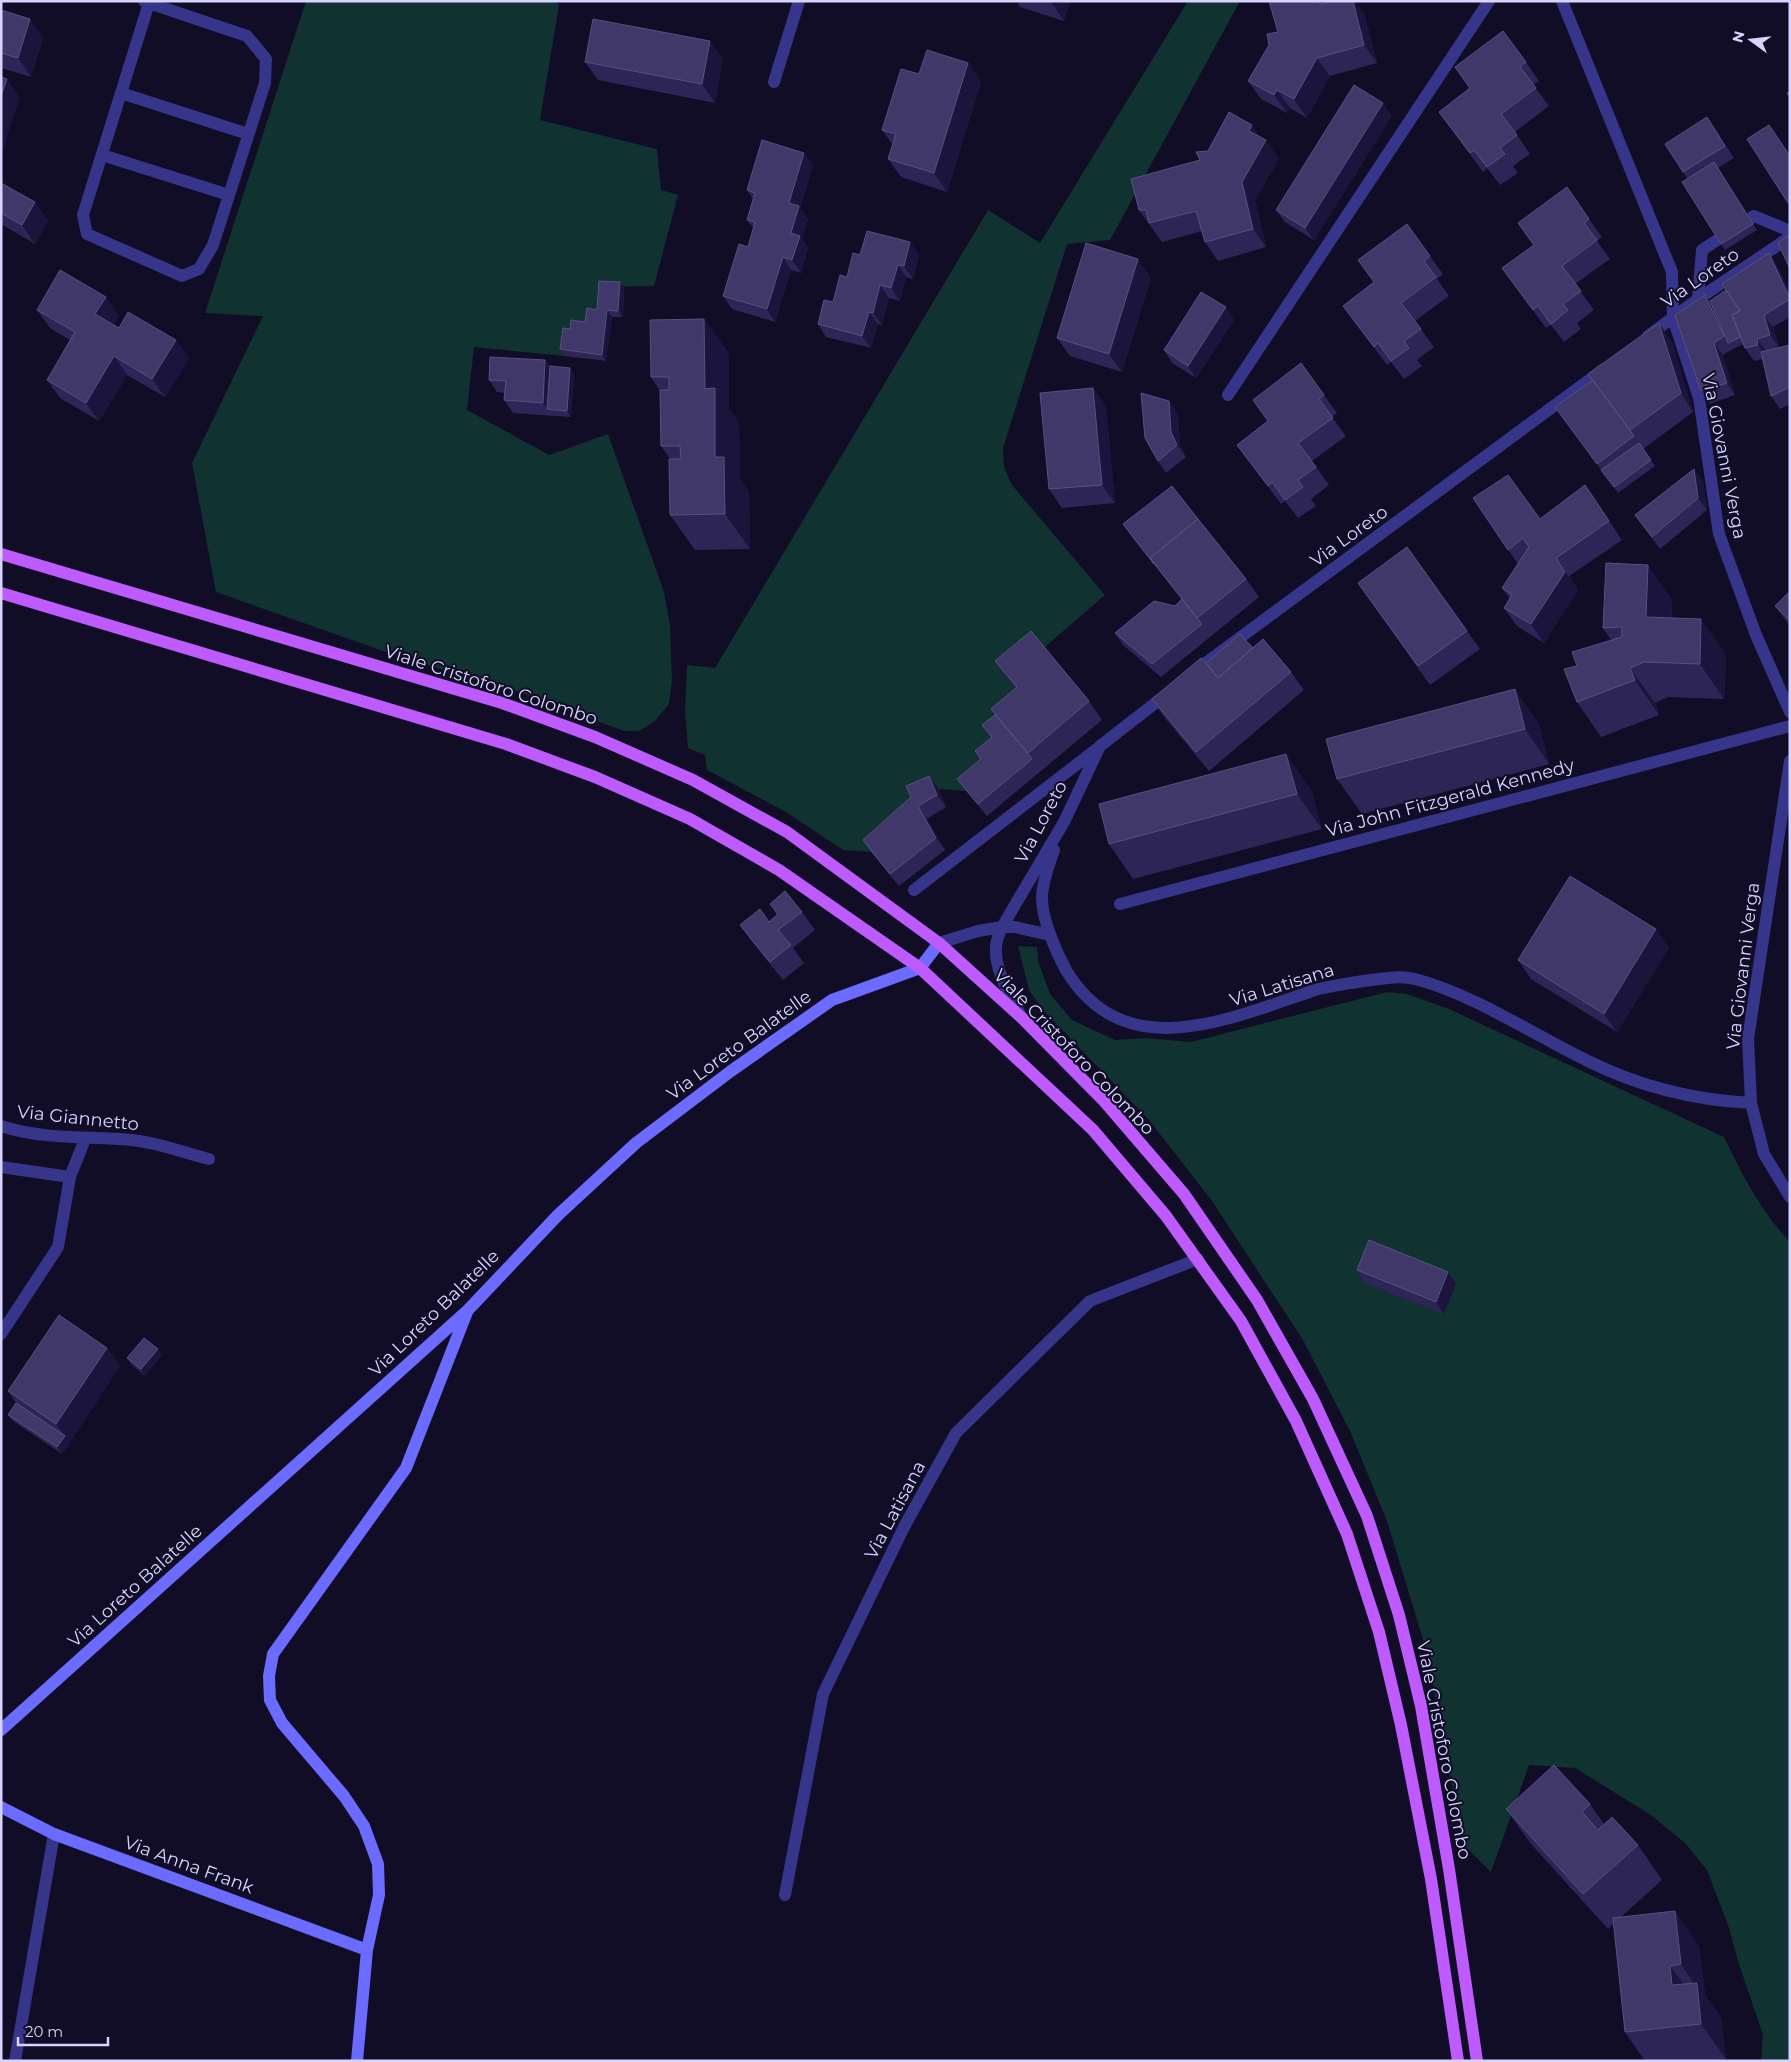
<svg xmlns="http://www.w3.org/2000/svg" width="1791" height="2062" font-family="Montserrat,sans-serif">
  <rect width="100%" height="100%" fill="#110d27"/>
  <path fill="#103230" d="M 306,1 L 555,1 L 559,5 L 540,120 L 657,149 L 661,190 L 678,195 L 654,286 L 603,287 L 602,316 L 589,328 L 567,334 L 564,356 L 474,347 L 467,410 L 549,455 L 608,434 L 664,592 L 670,625 L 672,681 L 669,704 L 654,722 L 639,731 L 624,731 L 513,690 L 403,658 L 216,592 L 192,463 L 263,316 L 205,313 Z
    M 1188,1 L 1240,1 L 1110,240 L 1067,244 L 1003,448 L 1004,467 L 1012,485 L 1105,595 L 1008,679 L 1030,705 L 991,738 L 966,791 L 938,789 L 915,799 L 871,852 L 843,850 L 786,812 L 707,770 L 705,755 L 688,748 L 685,712 L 687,665 L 715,668 L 988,210 L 1040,243 Z
    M 1018,946 L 1037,947 L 1038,961 L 1050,994 L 1072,1020 L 1115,1040 L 1145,1038 L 1191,1042 L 1387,992 L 1407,994 L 1449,1009 L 1724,1137 C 1742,1174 1761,1212 1790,1242 L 1790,2061 L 1761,2061 L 1763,2035 L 1738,1961 L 1729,1928 L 1707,1870 L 1686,1844 L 1651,1815 L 1575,1768 L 1529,1765 L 1491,1872 L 1463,1844 L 1427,1653 L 1387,1521 L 1350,1431 L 1303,1340 L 1212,1201 L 1149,1120 L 1041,1008 L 1029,990 Z"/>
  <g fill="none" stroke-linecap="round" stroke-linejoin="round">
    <path stroke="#36358a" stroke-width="12" d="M 1562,1 L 1672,272 L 1673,318
      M 1698,299 L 1702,250 L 1754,216 L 1790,231
      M 1228,395 L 1489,1"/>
    <path stroke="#36358a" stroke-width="12" d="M 144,1 L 149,3 L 247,36 L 266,59 L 265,83 L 213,245 L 199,269 L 182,276 L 87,234 L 83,215 L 149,3
      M 774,82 L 799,1
      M 121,93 L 248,134
      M 102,155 L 229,195
      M 1673,318 L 1699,398 L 1719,534 L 1756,635 L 1790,712
      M 1648,336 L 1698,299 L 1790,237
      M 1192,673 L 1604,369
      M 1790,761 L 1748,1039 L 1751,1103 L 1764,1154 L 1790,1197
      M 1054,850 C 1049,865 1043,880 1042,896 C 1041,917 1056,952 1066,970 C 1124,1067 1229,1019 1312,991 C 1328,986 1346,984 1363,981 C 1380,979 1399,975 1415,979 C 1473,994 1534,1035 1588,1061 C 1638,1086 1694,1100 1751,1103
      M 914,890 L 1098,748
      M 1120,904 L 1790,726
      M 939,943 L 978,931 L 1002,927 L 1064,822 L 1100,746 L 1167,694
      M 1022,1018 C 1012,998 994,971 996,947 C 996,940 1000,933 1002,927 L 1015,927 L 1050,935
      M 1,1126 C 44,1140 87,1136 131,1140 C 157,1142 184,1153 209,1159
      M 1,1167 L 70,1177 L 58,1247 L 1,1334
      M 70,1177 L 85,1139
      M 785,1895 L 823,1694 L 904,1527 L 956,1433 L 1090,1301 L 1198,1259
      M 15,2061 L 54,1834"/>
    <path stroke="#6b6bff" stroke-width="12" d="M 1,1730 L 468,1310 L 558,1215 L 636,1143 L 731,1071 L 832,1000 L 920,968 L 939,943
      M 1,1807 L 54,1834 L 367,1950
      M 357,2061 L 367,1950 L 379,1895 L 378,1864 L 364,1826 L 344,1796 L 282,1723 L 270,1700 L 269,1676 L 273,1654 L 406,1468 L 467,1312"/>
    <path stroke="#be5bff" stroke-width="12" d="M 1,554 L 502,703 L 595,737 L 693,780 L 787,832 L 939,943 L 1022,1018 L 1104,1101 L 1184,1194 L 1257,1300 L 1313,1399 L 1367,1516 L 1399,1615 L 1421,1706 L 1449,1869 L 1477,2061
      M 1,593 L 506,744 L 595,777 L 690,819 L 779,870 L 920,968 L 1093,1130 L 1166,1216 L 1241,1321 L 1296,1421 L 1347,1534 L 1379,1632 L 1401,1725 L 1431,1879 L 1458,2061"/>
  </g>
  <path fill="#2e2557" d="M 1017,1 L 1070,1 L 1064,21 L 1020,7 Z
    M 1327,2 L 1364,13 L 1377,63 L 1330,76 L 1307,118 L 1290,108 L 1287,113 L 1261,99 L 1248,81 L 1278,32 Z
    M 1,10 L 30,19 L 43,38 L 31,77 L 1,68 Z
    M 723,59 L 715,103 L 598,80 L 585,62 Z
    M 1526,62 L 1539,81 L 1533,85 L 1549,106 L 1515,132 L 1530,154 L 1513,166 L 1518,173 L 1500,185 L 1487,168 L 1483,172 L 1439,112 L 1470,89 L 1455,67 Z
    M 968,63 L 981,82 L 947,192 L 901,177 L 888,159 L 893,145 L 882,130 L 919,74 Z
    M 1392,116 L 1314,240 L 1285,222 L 1276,210 Z
    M 1707,117 L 1734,158 L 1718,168 L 1757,230 L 1725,250 L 1721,244 L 1688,179 L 1683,172 Z
    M 1260,137 L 1279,159 L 1255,200 L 1266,247 L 1218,261 L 1205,242 L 1202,231 L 1162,242 L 1139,210 L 1200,160 L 1208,151 Z
    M 813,165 L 800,208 L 808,219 L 802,239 L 808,248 L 801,273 L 791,270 L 775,322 L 732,309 L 723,296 L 748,247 L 754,229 L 747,220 L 753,199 L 747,190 Z
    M 1,183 L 35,202 L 48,221 L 35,244 L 1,224 Z
    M 1589,219 L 1602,237 L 1597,241 L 1610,259 L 1575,284 L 1594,310 L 1577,323 L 1581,329 L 1564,342 L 1551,325 L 1546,328 L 1502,268 L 1534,245 L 1518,223 Z
    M 860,255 L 919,255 L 913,279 L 906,277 L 900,301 L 889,298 L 882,325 L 878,324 L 871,348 L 826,337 L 818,324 L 833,302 Z
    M 1430,256 L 1443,274 L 1437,279 L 1449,296 L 1415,321 L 1434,347 L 1417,360 L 1422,366 L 1404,379 L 1391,362 L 1387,365 L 1343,306 L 1374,282 L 1358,260 Z
    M 1777,266 L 1790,292 L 1790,317 L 1773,327 L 1779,347 L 1769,350 L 1790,345 L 1790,404 L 1780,409 L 1771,396 L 1763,359 L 1754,361 L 1745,348 L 1743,344 L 1733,349 L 1723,355 L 1735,395 L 1710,404 L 1701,391 L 1705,295 L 1710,301 Z
    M 1151,278 L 1122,372 L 1070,356 L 1057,338 Z
    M 620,282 L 624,288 L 623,317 L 612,317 L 606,361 L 564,356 L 560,349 L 570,329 L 585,322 L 597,310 Z
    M 37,310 L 119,316 L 113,325 L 119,328 L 176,340 L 189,358 L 165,397 L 127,375 L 99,421 L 60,398 L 47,380 L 70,340 L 50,328 Z
    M 704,319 L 729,354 L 729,409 L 739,423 L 740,479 L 749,492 L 750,549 L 695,550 L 670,515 L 670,459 L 661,446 L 660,391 L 651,377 Z
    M 1234,320 L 1196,378 L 1172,363 L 1164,350 Z
    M 1672,342 L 1693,412 L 1643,449 L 1655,466 L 1618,493 L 1564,419 Z
    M 545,360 L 550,366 L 574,374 L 571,417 L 513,413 L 504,400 L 505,393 L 497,392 L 489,380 Z
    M 1093,388 L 1106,406 L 1115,503 L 1062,508 L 1049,489 Z
    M 1324,395 L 1337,413 L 1332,417 L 1346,436 L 1312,461 L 1329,485 L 1311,499 L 1316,506 L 1298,518 L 1285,501 L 1281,504 L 1237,445 Z
    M 1169,401 L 1178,414 L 1180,445 L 1186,457 L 1166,473 L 1158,461 Z
    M 1694,469 L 1703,481 L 1707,510 L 1660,549 L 1635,515 Z
    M 1473,498 L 1540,519 L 1598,504 L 1622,540 L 1569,576 L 1578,590 L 1544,643 L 1517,626 L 1504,608 L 1510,599 L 1502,588 L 1518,564 Z
    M 1198,519 L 1246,579 L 1259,597 L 1161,677 L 1123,645 L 1115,633 L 1175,606 L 1182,600 L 1132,537 L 1123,524 Z
    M 1407,547 L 1480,649 L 1430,685 L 1358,583 Z
    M 1790,591 L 1790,626 L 1775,606 Z
    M 1672,600 L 1672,618 L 1726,654 L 1724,699 L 1668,697 L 1655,703 L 1659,715 L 1601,737 L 1577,702 L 1577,666 L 1611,640 L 1603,628 Z
    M 1253,648 L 1291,672 L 1304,690 L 1209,771 L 1165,718 L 1152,699 L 1206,663 Z
    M 995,661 L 1089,701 L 1102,720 L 987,816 L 966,791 L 957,779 L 980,760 L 975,751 L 991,738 L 982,725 L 995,715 L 991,709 L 1015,688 Z
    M 1539,724 L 1549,764 L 1362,814 L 1337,779 Z
    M 938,788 L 946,807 L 927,819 L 945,850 L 899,886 L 871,852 L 863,840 Z
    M 1311,789 L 1322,829 L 1133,879 L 1109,844 Z
    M 770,904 L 802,912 L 815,930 L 793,948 L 804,963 L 783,980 L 753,943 L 740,925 L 769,922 L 777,915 Z
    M 1669,948 L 1617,1032 L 1531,979 L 1518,960 Z
    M 1357,1270 L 1448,1272 L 1456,1284 L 1444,1314 L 1365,1283 Z
    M 107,1348 L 120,1366 L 62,1454 L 13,1421 L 8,1415 L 16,1403 L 8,1391 Z
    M 158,1349 L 162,1355 L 145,1376 L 132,1365 L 127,1358 Z
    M 1590,1804 L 1604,1824 L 1638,1845 L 1662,1880 L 1621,1917 L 1699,1946 L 1705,1995 L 1721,2018 L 1726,2059 L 1709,2061 L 1645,2061 L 1625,2032 L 1613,1924 L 1608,1929 L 1531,1844 L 1506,1809 Z"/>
  <path fill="#1b143c" d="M 1051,1 L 1070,1 L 1064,21 L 1051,2 Z
    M 1319,1 L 1327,1 L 1333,23 L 1320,4 Z
    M 1353,1 L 1355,1 L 1364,13 L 1377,63 L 1364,45 Z
    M 30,19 L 43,38 L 31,77 L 18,58 Z
    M 710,41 L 723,59 L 715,103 L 702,84 Z
    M 1317,58 L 1330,76 L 1307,118 L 1294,99 Z
    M 968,63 L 981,82 L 947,192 L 934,173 Z
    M 7,79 L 20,97 L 1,156 L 1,96 Z
    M 1277,90 L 1290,108 L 1287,113 L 1274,95 Z
    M 1383,103 L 1392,116 L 1314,240 L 1305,228 Z
    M 1252,125 L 1264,143 L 1266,140 L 1279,159 L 1255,200 L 1266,247 L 1253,229 L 1242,182 L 1249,131 Z
    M 804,153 L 813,165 L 800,208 L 808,219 L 802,239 L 808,248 L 801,273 L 792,260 L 789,203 Z
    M 35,202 L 48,221 L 35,244 L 22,225 Z
    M 910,242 L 919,255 L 913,279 L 904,266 Z
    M 1769,253 L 1777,266 L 1790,292 L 1790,297 Z
    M 783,257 L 791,270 L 775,322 L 767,309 Z
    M 1138,259 L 1151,278 L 1122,372 L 1109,354 Z
    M 898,265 L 906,277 L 900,301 L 891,288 Z
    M 620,282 L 624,288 L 623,317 L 618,311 Z
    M 880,285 L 889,298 L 882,325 L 873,313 Z
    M 1705,295 L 1714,307 L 1728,343 L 1724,336 Z
    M 106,297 L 119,316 L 108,333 L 95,314 Z
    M 1226,307 L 1234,320 L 1196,378 L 1188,366 Z
    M 607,310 L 612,317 L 606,361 L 602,355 Z
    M 869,312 L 878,324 L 871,348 L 862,336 Z
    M 1764,315 L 1773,327 L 1779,347 L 1770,335 Z
    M 704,319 L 729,354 L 729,409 L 739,423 L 740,479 L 749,492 L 750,549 L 725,514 L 705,389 Z
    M 1659,323 L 1672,342 L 1693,412 L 1681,393 Z
    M 1757,339 L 1766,351 L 1767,358 L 1758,345 Z
    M 176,340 L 189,358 L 165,397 L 152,379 Z
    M 1714,343 L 1723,355 L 1735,395 L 1727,383 Z
    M 114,356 L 127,375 L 99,421 L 86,403 Z
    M 545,360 L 554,373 L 547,409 L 543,403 Z
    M 570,368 L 574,374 L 571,417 L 567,411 Z
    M 1093,388 L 1106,406 L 1115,503 L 1102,485 Z
    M 1169,401 L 1178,414 L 1180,445 L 1186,457 L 1177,445 L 1171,432 Z
    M 1694,469 L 1703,481 L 1707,510 L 1698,498 Z
    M 1556,558 L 1578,590 L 1544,643 L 1531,624 Z
    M 1648,565 L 1672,600 L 1671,652 L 1646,617 Z
    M 1701,619 L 1726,654 L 1724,699 L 1700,664 Z
    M 1630,668 L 1655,703 L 1659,715 L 1635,680 Z
    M 1515,689 L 1539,724 L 1549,764 L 1525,729 Z
    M 1286,754 L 1311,789 L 1322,829 L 1297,794 Z
    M 929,776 L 938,788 L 946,807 L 937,795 Z
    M 918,806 L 927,819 L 945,850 L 936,838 Z
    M 1656,929 L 1669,948 L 1617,1032 L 1604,1014 Z
    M 1448,1272 L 1456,1284 L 1444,1314 L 1436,1302 Z
    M 107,1348 L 120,1366 L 62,1454 L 57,1447 L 65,1436 L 56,1424 Z
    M 158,1349 L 162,1355 L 145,1376 L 141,1369 Z
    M 1675,1911 L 1699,1946 L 1705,1995 L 1721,2018 L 1726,2059 L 1701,2024 L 1697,1988 L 1681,1964 Z
    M 1670,1966 L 1695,2000 L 1672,1985 Z"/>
  <path fill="#403869" stroke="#585080" d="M 1269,1 L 1319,1 L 1320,4 L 1330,1 L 1353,1 L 1364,45 L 1317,58 L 1294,99 L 1277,90 L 1274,95 L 1248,81 L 1269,45 L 1267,34 L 1278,32 Z
    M 1,10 L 30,19 L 18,58 L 1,53 Z
    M 593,19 L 710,41 L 702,84 L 585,62 Z
    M 1503,31 L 1526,62 L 1520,67 L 1536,88 L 1501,114 L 1517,135 L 1500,148 L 1505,154 L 1487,167 L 1474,150 L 1470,153 L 1439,112 L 1470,88 L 1455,67 Z
    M 927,50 L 968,63 L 934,173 L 888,159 L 896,134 L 882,130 L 901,69 L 919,74 Z
    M 1,77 L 7,79 L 1,96 Z
    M 1354,85 L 1383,103 L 1305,228 L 1276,210 Z
    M 1790,92 L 1790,98 L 1787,93 Z
    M 1229,112 L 1252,125 L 1249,131 L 1266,140 L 1242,182 L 1253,229 L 1205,242 L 1196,211 L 1149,223 L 1146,210 L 1139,210 L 1131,179 L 1200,160 L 1196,152 L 1208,151 Z
    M 1707,117 L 1725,146 L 1683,172 L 1665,144 Z
    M 1769,125 L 1790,156 L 1790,202 L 1788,203 L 1747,139 Z
    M 762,140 L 804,153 L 789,203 L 799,206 L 791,233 L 800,236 L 792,260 L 783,257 L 767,309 L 723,296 L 739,244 L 748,247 L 755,222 L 747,220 L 755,193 L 747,190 Z
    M 1714,162 L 1753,224 L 1721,244 L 1682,182 Z
    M 1,183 L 35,202 L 22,225 L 1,213 Z
    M 1567,187 L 1589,219 L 1584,223 L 1597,240 L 1562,266 L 1581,291 L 1563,304 L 1568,310 L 1551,324 L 1538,306 L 1533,310 L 1502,268 L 1534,245 L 1518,223 Z
    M 1407,224 L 1430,256 L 1424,261 L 1436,277 L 1401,303 L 1421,329 L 1404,341 L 1409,348 L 1391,361 L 1378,343 L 1374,347 L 1343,306 L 1374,282 L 1358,260 Z
    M 867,231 L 910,242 L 904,266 L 898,265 L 891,288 L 880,285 L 873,313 L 869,312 L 862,336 L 818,324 L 824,300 L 833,302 L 840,275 L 847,277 L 853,253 L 860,255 Z
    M 1790,234 L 1790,269 L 1778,243 Z
    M 1086,243 L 1138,259 L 1109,354 L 1057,338 Z
    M 1769,253 L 1790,299 L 1764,315 L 1770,335 L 1757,339 L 1758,345 L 1745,348 L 1732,315 L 1740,311 L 1722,284 Z
    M 60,270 L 106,297 L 95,314 L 119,328 L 128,312 L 176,340 L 152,379 L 114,356 L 86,403 L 47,380 L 75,332 L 37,310 Z
    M 599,281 L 620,282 L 618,311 L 607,310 L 602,355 L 560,349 L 563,328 L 570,329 L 571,320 L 585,322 L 587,308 L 597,310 Z
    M 1726,290 L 1740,311 L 1732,315 L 1741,337 L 1728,343 L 1710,301 Z
    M 1201,292 L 1226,307 L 1188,366 L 1164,350 Z
    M 1705,295 L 1724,336 L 1714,343 L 1727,383 L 1701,391 L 1675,315 Z
    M 704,319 L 705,389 L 715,388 L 715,457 L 724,457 L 725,514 L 670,515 L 669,459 L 681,459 L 680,446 L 661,446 L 660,390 L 669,390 L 669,377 L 651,377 L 650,320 Z
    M 1659,323 L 1681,393 L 1630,430 L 1588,374 Z
    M 1790,345 L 1790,387 L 1771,396 L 1761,352 Z
    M 490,357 L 545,360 L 543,403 L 504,400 L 506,381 L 489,380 Z
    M 1301,363 L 1324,395 L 1319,399 L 1333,418 L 1298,443 L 1316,467 L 1298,480 L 1303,487 L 1285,500 L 1272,482 L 1268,486 L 1237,445 L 1268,421 L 1253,400 Z
    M 550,366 L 570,368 L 567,411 L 547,409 Z
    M 1593,380 L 1634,436 L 1597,464 L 1555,407 Z
    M 1093,388 L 1102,485 L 1049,489 L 1040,393 Z
    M 1141,393 L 1169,401 L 1171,432 L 1177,445 L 1158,461 L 1145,438 Z
    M 1639,443 L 1651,460 L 1614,487 L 1601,470 Z
    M 1694,469 L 1698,498 L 1652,537 L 1635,515 Z
    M 1508,475 L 1540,519 L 1585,485 L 1609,521 L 1556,558 L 1565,572 L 1531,624 L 1504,608 L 1512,595 L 1502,588 L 1529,547 L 1523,538 L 1508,550 L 1473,498 Z
    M 1172,486 L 1198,519 L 1150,558 L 1154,564 L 1123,524 Z
    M 1198,519 L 1246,579 L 1197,618 L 1150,558 Z
    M 1407,547 L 1467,631 L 1418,666 L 1358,583 Z
    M 1606,563 L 1648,565 L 1646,617 L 1701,619 L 1700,664 L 1644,662 L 1630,668 L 1635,680 L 1577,702 L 1564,669 L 1577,666 L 1572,652 L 1622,637 L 1622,627 L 1603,628 Z
    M 1790,591 L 1790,621 L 1775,606 Z
    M 1182,599 L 1202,624 L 1152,664 L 1115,633 L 1154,601 L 1175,606 Z
    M 1031,631 L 1089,701 L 1028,753 L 991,709 L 1017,687 L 995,661 Z
    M 1240,634 L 1253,648 L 1218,678 L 1206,663 Z
    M 1263,639 L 1291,672 L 1196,752 L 1152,699 L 1201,658 L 1218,678 Z
    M 1515,689 L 1525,729 L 1337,779 L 1326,739 Z
    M 995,715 L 1032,759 L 978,804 L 957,779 L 981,759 L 975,751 L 992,737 L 982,725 Z
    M 1286,754 L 1297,794 L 1109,844 L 1099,804 Z
    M 929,776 L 937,795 L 918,806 L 936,838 L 890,874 L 863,840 L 911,797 L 906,786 Z
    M 1570,876 L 1656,929 L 1604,1014 L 1518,960 Z
    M 785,891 L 802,912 L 778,930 L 791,945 L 770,962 L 740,925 L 760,909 L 769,922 L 778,914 L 770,904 Z
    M 1369,1240 L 1448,1272 L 1436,1302 L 1357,1270 Z
    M 59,1315 L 107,1348 L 56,1424 L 8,1391 Z
    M 144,1338 L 158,1349 L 141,1369 L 127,1358 Z
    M 16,1403 L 65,1436 L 57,1447 L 8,1415 Z
    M 1554,1765 L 1590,1804 L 1582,1812 L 1598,1830 L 1612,1817 L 1638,1845 L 1583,1894 L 1506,1809 Z
    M 1675,1911 L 1681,1964 L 1670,1966 L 1672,1985 L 1697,1983 L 1701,2024 L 1625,2032 L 1613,1918 Z"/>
  <g text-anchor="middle" stroke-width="4" stroke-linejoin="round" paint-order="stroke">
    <g font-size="18" fill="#d8d4ff" stroke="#110d27">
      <text transform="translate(1700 278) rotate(-35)" y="6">Via Loreto</text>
      <text transform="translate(1724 456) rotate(79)" y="6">Via Giovanni Verga</text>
      <text transform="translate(1349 536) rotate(-36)" y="6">Via Loreto</text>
      <text transform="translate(491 685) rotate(18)" y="6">Viale Cristoforo Colombo</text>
      <text transform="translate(1450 798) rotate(-15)" y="6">Via John Fitzgerald Kennedy</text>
      <text transform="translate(1041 822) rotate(-62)" y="6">Via Loreto</text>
      <text transform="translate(1743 966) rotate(-83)" y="6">Via Giovanni Verga</text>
      <text transform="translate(1282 985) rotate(-17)" y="6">Via Latisana</text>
      <text transform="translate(739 1045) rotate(-36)" y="6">Via Loreto Balatelle</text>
      <text transform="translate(1074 1052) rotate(46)" y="6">Viale Cristoforo Colombo</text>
      <text transform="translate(78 1118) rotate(6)" y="6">Via Giannetto</text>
      <text transform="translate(434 1313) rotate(-44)" y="6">Via Loreto Balatelle</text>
      <text transform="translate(895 1510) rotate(-62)" y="6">Via Latisana</text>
      <text transform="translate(135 1586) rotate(-42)" y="6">Via Loreto Balatelle</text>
      <text transform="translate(1444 1750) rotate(79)" y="6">Viale Cristoforo Colombo</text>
      <text transform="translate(189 1865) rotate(20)" y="6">Via Anna Frank</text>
    </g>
  </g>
  <rect width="1791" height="2062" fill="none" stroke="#d8d4ff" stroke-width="5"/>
  <g transform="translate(1751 40) rotate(285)" stroke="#110d27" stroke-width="4" paint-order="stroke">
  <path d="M0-4L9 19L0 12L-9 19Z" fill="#d8d4ff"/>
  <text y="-8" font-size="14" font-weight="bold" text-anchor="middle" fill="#d8d4ff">N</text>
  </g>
  <path d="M18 2037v8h90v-8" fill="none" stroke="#d8d4ff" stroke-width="2.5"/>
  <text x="25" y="2037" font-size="15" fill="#d8d4ff" stroke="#110d27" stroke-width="4" paint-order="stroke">20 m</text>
</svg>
